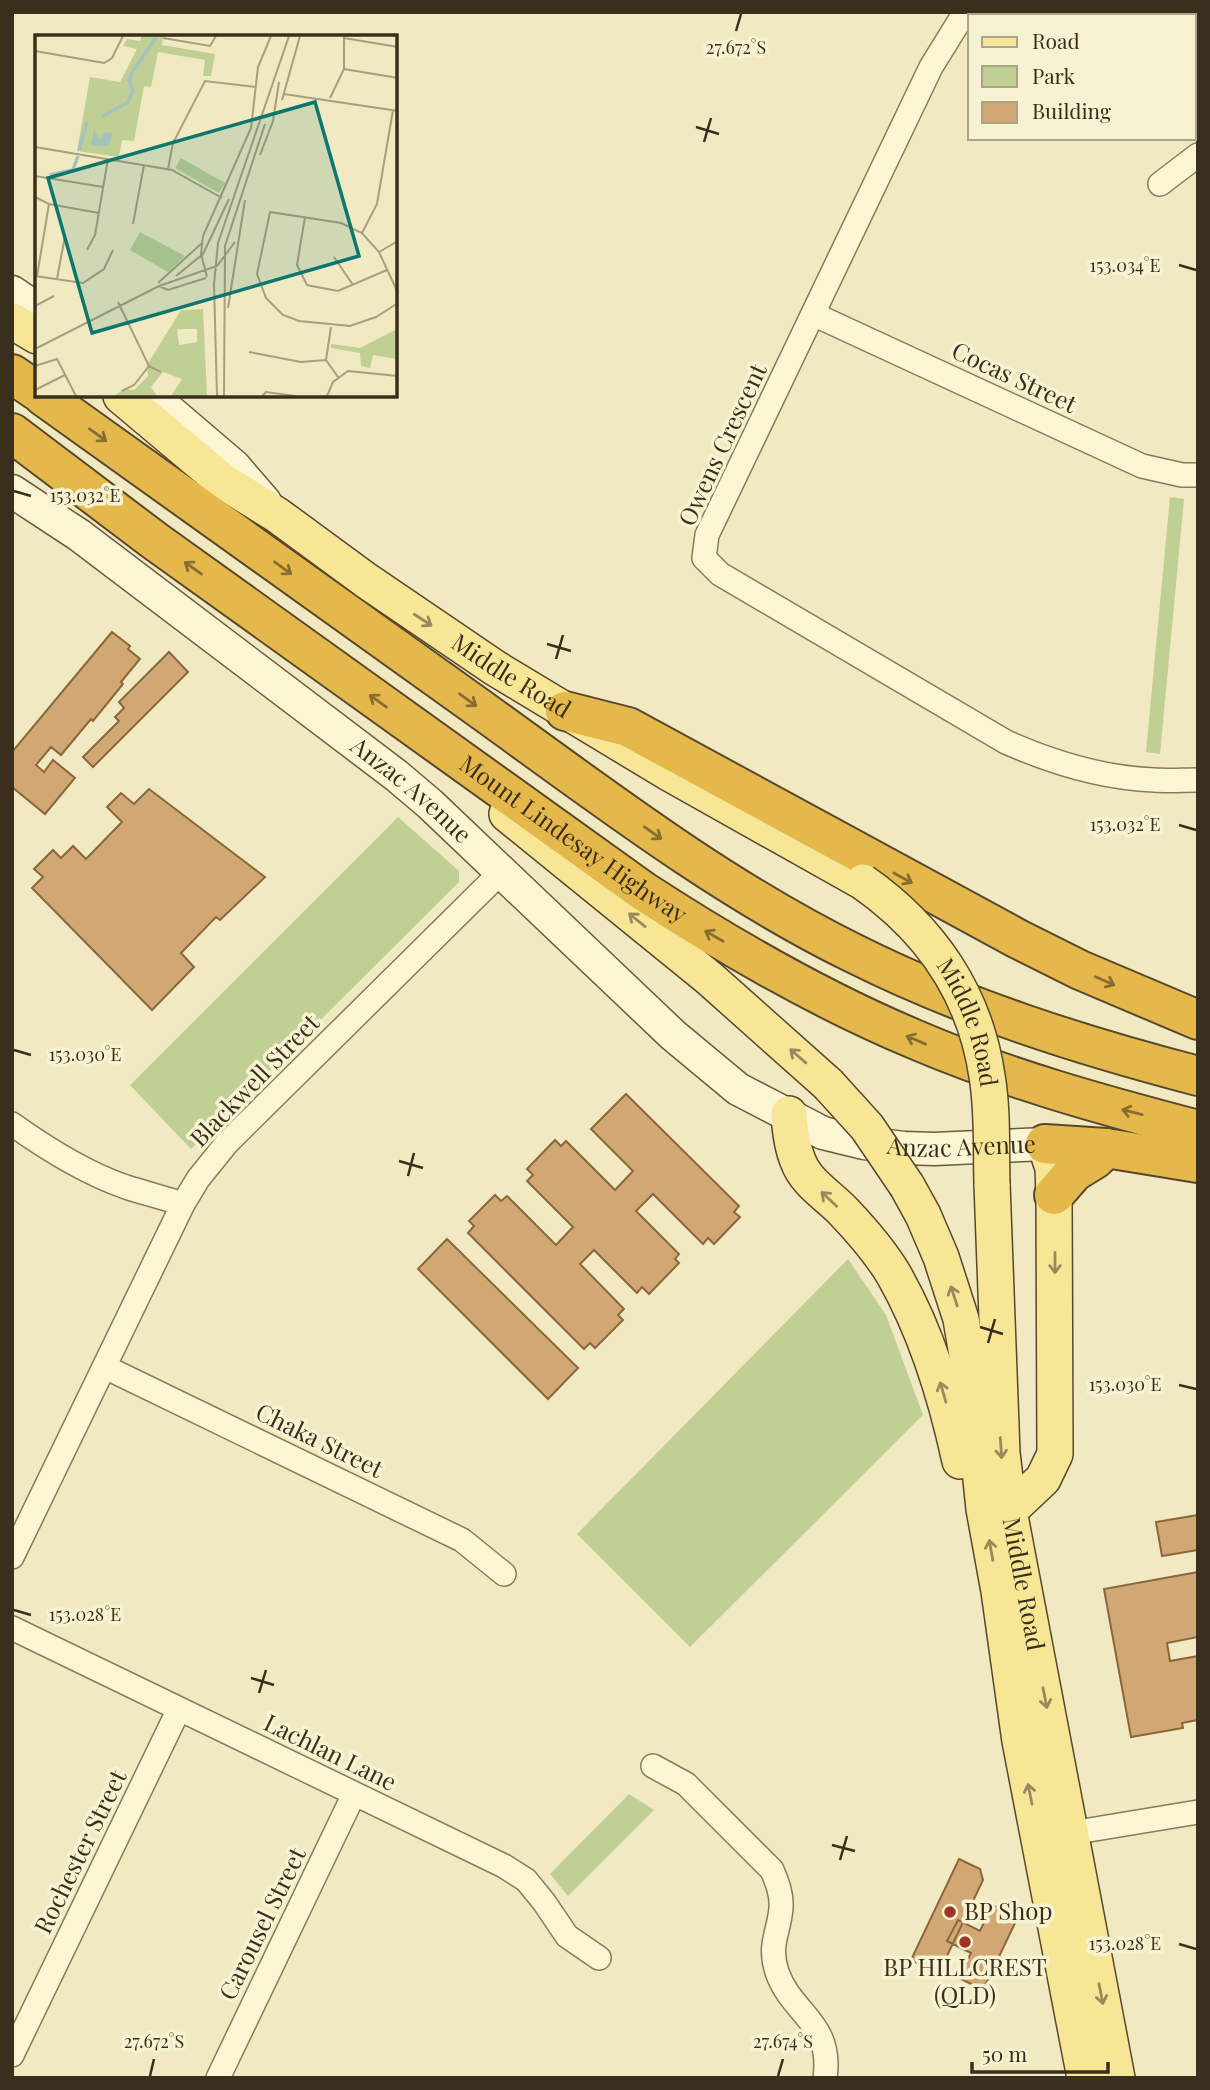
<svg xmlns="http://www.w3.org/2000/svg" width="1210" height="2090" font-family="'Playfair Display',serif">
  <rect width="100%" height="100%" fill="#f0e9c1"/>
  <path fill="#c0cf94" d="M 1170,497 L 1184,499 L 1160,754 L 1146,752 Z
    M 398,817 L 459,871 L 459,882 L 191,1149 L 130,1085 Z
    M 848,1259 L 886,1315 L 923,1415 L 690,1647 L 577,1534 Z
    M 629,1794 L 654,1810 L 568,1896 L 550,1874 Z"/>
  <path fill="#d1a874" stroke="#8b673c" stroke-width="2" d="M 112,632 L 130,646 L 128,649 L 140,659 L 121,682 L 123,684 L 93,721 L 91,719 L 61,755 L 51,747 L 36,765 L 44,772 L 53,760 L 75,778 L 45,814 L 12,787 L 12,752 Z
    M 169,652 L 188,672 L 93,767 L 83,757 L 119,721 L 115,717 L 124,708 L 119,702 Z
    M 149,789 L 265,877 L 220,920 L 216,917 L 181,953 L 194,967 L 152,1010 L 32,888 L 43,877 L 34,869 L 53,850 L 61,858 L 73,846 L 86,859 L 122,822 L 107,807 L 121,793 L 134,804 Z
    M 626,1094 L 739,1206 L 734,1212 L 740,1217 L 714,1244 L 708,1238 L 703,1244 L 653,1194 L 636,1211 L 679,1254 L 675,1259 L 679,1263 L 649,1294 L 642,1287 L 637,1293 L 594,1250 L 580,1264 L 624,1309 L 618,1315 L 623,1320 L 595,1348 L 590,1343 L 584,1349 L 468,1233 L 474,1226 L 469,1221 L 495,1195 L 501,1201 L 507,1196 L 556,1245 L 573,1227 L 527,1181 L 533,1175 L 527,1169 L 555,1140 L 561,1146 L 566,1141 L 615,1190 L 633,1171 L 591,1129 Z
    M 447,1239 L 578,1368 L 548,1399 L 418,1269 Z
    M 1198,1515 L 1198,1550 L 1162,1556 L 1156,1522 Z
    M 1198,1572 L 1198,1637 L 1167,1643 L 1170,1661 L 1198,1656 L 1198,1720 L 1182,1723 L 1183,1728 L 1131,1737 L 1104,1589 Z
    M 959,1859 L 980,1869 L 983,1880 L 939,1973 L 911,1960 Z
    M 992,1905 L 1018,1917 L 983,1990 L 959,1978 L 971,1953 L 947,1941 L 958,1920 L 980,1931 Z"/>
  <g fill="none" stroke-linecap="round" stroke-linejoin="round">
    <defs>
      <path id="street" d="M 965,12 L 931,67 L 707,535 L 704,558 L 720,574 L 1006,742 C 1051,762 1104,778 1154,780 C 1168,781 1183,780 1198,780
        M 1160,184 L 1198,155
        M 813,314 L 1142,466 L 1182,475 L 1198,475
        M 12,1124 C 47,1149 85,1173 126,1187 C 145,1193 164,1198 183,1204
        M 105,1367 L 462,1540 L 504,1574
        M 12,1557 L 183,1204 L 198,1179 L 227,1143 L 501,872
        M 12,1628 L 504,1866 L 526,1880 L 544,1902 L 567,1936 L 599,1958
        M 653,1766 L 686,1784 L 772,1870 C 777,1882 782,1894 781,1908 C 779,1933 768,1944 777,1972 C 792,2015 833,2022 825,2078
        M 1059,1835 L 1198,1812
        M 12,2055 L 179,1709
        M 218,2078 L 354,1794"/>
      <g id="secondary">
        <path d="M 12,292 L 37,309"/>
        <path d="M 152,396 L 234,466 L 265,502"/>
        <path id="s1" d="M 12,491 L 79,535 L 397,776 L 430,804 L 673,1035 L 738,1089 L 823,1133 L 864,1143 L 904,1148 L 934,1149 L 1045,1144"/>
      </g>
      <g id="primary">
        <path d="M 12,321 L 37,336"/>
        <path id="s2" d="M 121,396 L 221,480 L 277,515 L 367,581 L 495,668 L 669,773 L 863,882"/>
        <path d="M 507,814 L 709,978 L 828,1084"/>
        <path d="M 789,1114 C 790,1130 792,1147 798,1161 C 806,1183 829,1196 844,1212 C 862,1231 881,1253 894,1275 C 927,1333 946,1396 960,1461"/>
        <path id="s3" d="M 992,1184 L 1002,1453 L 1009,1511 L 1117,2078"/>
        <path d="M 907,1186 L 923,1215 L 941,1257 L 961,1319 L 970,1373 L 984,1509 L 999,1591 L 1020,1741 L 1085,2078"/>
        <path d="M 1009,1511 L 1043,1479 L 1055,1454 L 1054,1195 L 1053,1168 L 1045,1144"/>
      </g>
      <g id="highway">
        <path d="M 12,374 L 37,391"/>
        <path d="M 43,396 C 188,500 334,603 479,708 C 600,795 719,887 853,953 C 963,1008 1079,1045 1198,1076"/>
        <path id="s4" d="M 12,433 L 155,541 L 643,891 C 729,947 819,999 914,1039 C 1005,1078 1102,1105 1198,1130"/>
        <path d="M 565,711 L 628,727 L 1018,939 L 1080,970 L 1198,1020"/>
        <path d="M 1045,1144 L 1106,1148 L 1198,1163"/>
        <path d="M 1054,1195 L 1074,1172 L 1095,1159 L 1106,1148"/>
      </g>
    </defs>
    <use href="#street" stroke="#8b7a57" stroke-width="26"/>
    <use href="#secondary" stroke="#6c5b3b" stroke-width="35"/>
    <use href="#primary" stroke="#58472c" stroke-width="38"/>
    <use href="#highway" stroke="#58472c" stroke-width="42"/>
    <use href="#street" stroke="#fbf5d4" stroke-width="23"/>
    <use href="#secondary" stroke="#fbf5d4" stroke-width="32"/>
    <use href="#primary" stroke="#f6e696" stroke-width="35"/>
    <use href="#highway" stroke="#e5b84c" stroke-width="38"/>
    <defs>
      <g id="primary-bridge">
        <path id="s5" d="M 863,882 C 930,929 975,994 987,1076 C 993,1111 991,1148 992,1184"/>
        <path d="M 828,1084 L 867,1127 L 907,1186"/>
      </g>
    </defs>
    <use href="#primary-bridge" stroke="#58472c" stroke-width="38" stroke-linecap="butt"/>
    <use href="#primary-bridge" stroke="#f6e696" stroke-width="35"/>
  </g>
  <defs><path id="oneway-shaft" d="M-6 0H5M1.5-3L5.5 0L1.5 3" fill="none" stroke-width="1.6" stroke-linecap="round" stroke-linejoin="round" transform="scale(1.75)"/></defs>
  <g stroke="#876d32">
    <use href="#oneway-shaft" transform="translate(98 435) rotate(36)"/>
    <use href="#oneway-shaft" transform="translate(193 568) rotate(-144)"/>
    <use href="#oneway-shaft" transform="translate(283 568) rotate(36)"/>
    <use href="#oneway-shaft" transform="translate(468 700) rotate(36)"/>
    <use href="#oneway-shaft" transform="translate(378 701) rotate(-144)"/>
    <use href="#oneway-shaft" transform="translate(653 833) rotate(35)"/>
    <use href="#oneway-shaft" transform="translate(903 878) rotate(29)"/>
    <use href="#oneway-shaft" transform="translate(714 936) rotate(-150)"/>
    <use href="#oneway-shaft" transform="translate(1105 981) rotate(24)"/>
    <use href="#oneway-shaft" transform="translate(916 1040) rotate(-157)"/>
    <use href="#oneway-shaft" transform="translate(1132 1112) rotate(-166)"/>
  </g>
  <g stroke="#988a5a">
    <use href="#oneway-shaft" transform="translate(423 620) rotate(33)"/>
    <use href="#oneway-shaft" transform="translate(637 920) rotate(-141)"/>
    <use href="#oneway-shaft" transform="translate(798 1056) rotate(-139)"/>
    <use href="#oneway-shaft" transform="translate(829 1199) rotate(-137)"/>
    <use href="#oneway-shaft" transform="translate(1055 1263) rotate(90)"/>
    <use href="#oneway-shaft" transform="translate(954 1296) rotate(-108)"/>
    <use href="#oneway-shaft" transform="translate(943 1392) rotate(-106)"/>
    <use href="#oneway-shaft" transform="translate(1001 1448) rotate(86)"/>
    <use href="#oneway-shaft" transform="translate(991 1550) rotate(-100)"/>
    <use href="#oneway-shaft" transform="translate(1045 1698) rotate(79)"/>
    <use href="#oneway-shaft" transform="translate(1030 1794) rotate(-101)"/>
    <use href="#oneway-shaft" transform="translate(1101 1994) rotate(79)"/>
  </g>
  <path fill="none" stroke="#3a2f1d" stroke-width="2.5" d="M 736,31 L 741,14M 696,127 L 719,134M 704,142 L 711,118M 1179,265 L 1196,270M 14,491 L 31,496M 547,644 L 571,651M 556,659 L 563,635M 1179,825 L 1196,830M 14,1050 L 31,1055M 399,1161 L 423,1168M 408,1176 L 414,1153M 980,1327 L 1003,1334M 988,1343 L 995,1319M 1179,1385 L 1196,1389M 14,1610 L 31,1615M 251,1678 L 274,1685M 259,1693 L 266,1670M 832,1845 L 855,1851M 840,1860 L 847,1836M 1179,1944 L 1196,1949M 150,2076 L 154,2059M 778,2076 L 783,2059"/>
  <g fill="#9d3524" stroke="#f7f2d1" stroke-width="2.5">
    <circle cx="950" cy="1912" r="7"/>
    <circle cx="965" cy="1942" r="7"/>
  </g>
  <g text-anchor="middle" stroke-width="7" stroke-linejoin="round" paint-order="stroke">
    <g font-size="24" fill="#3a2f1d" stroke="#f7f2d1">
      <text transform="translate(1014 378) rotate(25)" y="8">Cocas Street</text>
      <text transform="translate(723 445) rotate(-65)" y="8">Owens Crescent</text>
      <text dy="8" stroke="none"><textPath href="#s2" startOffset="481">Middle Road</textPath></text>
      <text dy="8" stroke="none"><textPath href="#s1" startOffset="499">Anzac Avenue</textPath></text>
      <text dy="8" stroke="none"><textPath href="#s4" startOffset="693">Mount Lindesay Highway</textPath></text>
      <text dy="8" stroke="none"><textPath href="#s5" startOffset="180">Middle Road</textPath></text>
      <text transform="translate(255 1081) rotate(-46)" y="8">Blackwell Street</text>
      <text dy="8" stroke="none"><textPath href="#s1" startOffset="1178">Anzac Avenue</textPath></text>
      <text transform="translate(319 1441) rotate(26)" y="8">Chaka Street</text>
      <text dy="8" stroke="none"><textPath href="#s3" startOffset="402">Middle Road</textPath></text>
      <text transform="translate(330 1753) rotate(26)" y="8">Lachlan Lane</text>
      <text transform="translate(81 1852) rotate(-64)" y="8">Rochester Street</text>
      <text transform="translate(263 1924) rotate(-64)" y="8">Carousel Street</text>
    </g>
    <g font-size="24" fill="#3a2f1d" stroke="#f7f2d1" text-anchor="start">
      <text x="964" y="1920">BP Shop</text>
      <text x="965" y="1976" text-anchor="middle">BP HILLCREST<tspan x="965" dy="28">(QLD)</tspan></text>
    </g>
  </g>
  <g transform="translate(35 35)">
    <rect width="362" height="362" fill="#f0e9c1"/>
    <path d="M 107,1 L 128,1 L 127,10 L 180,19 L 176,41 L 168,41 L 170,25 L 123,17 L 116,52 L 109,51 L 99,106 L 87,105 L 84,122 L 42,116 L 55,42 L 85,47 L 102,14 L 88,11 L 92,4 L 105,6 ZM 146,123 L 190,148 L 184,158 L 140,133 ZM 105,197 L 150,221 L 133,237 L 95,215 ZM 168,274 L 172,361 L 136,361 L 147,344 L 128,337 L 116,352 L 122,361 L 80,361 L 88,354 L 99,355 L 113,341 L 112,330 L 146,275 ZM 142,294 L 162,294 L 162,307 L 144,310 ZM 362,294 L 362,324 L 338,320 L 335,333 L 326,331 L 325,318 L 296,313 L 296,309 L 325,313 Z" fill="#c0cf94" fill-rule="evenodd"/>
    <path d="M 59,93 L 65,106 L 70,97 L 78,98 L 73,111 L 56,110 Z" fill="#a4c2be"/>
    <path fill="none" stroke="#a4c2be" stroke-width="3.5" d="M 67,82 L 93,67 L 98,55 L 94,45 L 98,36 L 122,1M 44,115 L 52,87M 15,140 L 38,135 L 43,121"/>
    <path fill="none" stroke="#a79f7f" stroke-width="2" d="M 128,3 L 175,11 L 181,1M 309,3 L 363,12M 0,16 L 69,28 L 77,23 L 88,1M 309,34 L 363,43M 249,59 L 363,76M 295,63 L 309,34 L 309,1M 247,65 L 265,1M 0,112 L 137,135 L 187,163M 225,120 L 238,86 L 244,47M 133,134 L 138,108 L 170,46 L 221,52M 0,141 L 68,152M 0,162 L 14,169 L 64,178M 270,182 L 262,230 L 272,250 L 303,256 L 352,235M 98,189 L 109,130M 327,198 L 342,169 L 358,75M 52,215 L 60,200 L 73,124M 344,217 L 363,206M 299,222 L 318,250M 0,241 L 48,248 L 69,234 L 78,215M 2,241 L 14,169M 141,241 L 168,219 L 194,164M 172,242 L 166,219 L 168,201 L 216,93 L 223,32 L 236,1M 22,244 L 30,201M 123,248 L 167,208M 124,251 L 133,255 L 171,243M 363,258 L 344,217 L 327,198 L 306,188 L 235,177 L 222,239 L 231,263 L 248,280 L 264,286 L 315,291 L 341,282 L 363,268M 83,267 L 114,331 L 126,337M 0,271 L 19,261M 193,273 L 210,165M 296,292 L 291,325 L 303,342M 0,314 L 124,251 L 182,231 L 200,207M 214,317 L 266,327 L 291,325M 0,331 L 22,324 L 41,361M 0,355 L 30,340M 87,356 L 99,350 L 114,331M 182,361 L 179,249 L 183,208 L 254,1M 189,361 L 190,211 L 230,89M 227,361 L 231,357 L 260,361M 292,361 L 298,347 L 313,336 L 363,341"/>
    <path fill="#0f766e" fill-opacity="0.15" stroke="#0f766e" stroke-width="3.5" d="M 280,67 L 324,221 L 57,298 L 13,143 Z"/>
    <rect width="362" height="362" fill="none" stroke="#3a2f1d" stroke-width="3.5"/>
  </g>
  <g font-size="18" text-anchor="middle" fill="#3a2f1d" stroke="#f7f2d1" stroke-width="7" stroke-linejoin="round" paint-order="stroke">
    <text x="736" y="54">27.672°S</text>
    <text x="1125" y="272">153.034°E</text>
    <text x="85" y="502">153.032°E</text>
    <text x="1125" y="831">153.032°E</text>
    <text x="85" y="1061">153.030°E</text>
    <text x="1125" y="1391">153.030°E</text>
    <text x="85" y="1621">153.028°E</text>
    <text x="1125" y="1950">153.028°E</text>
    <text x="154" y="2048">27.672°S</text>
    <text x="783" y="2048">27.674°S</text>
  </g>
  <rect width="1210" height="2090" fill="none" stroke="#3a2f1d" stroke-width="28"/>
  <rect x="968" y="14" width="228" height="126" fill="#f7f2d1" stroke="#aba489" stroke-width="2"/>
  <rect x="982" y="37" width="35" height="10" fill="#f6e696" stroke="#aba489" stroke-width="2"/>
  <text x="1032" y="49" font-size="21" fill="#3a2f1d">Road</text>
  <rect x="982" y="66" width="35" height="21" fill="#c0cf94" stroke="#aba489" stroke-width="2"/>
  <text x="1032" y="84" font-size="21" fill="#3a2f1d">Park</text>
  <rect x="982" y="102" width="35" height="21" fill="#d1a874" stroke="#aba489" stroke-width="2"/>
  <text x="1032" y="119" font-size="21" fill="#3a2f1d">Building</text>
  <path d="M972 2062v10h136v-10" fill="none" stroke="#3a2f1d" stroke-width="3.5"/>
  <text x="982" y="2062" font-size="21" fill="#3a2f1d" stroke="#f7f2d1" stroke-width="5" paint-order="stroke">50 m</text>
</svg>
